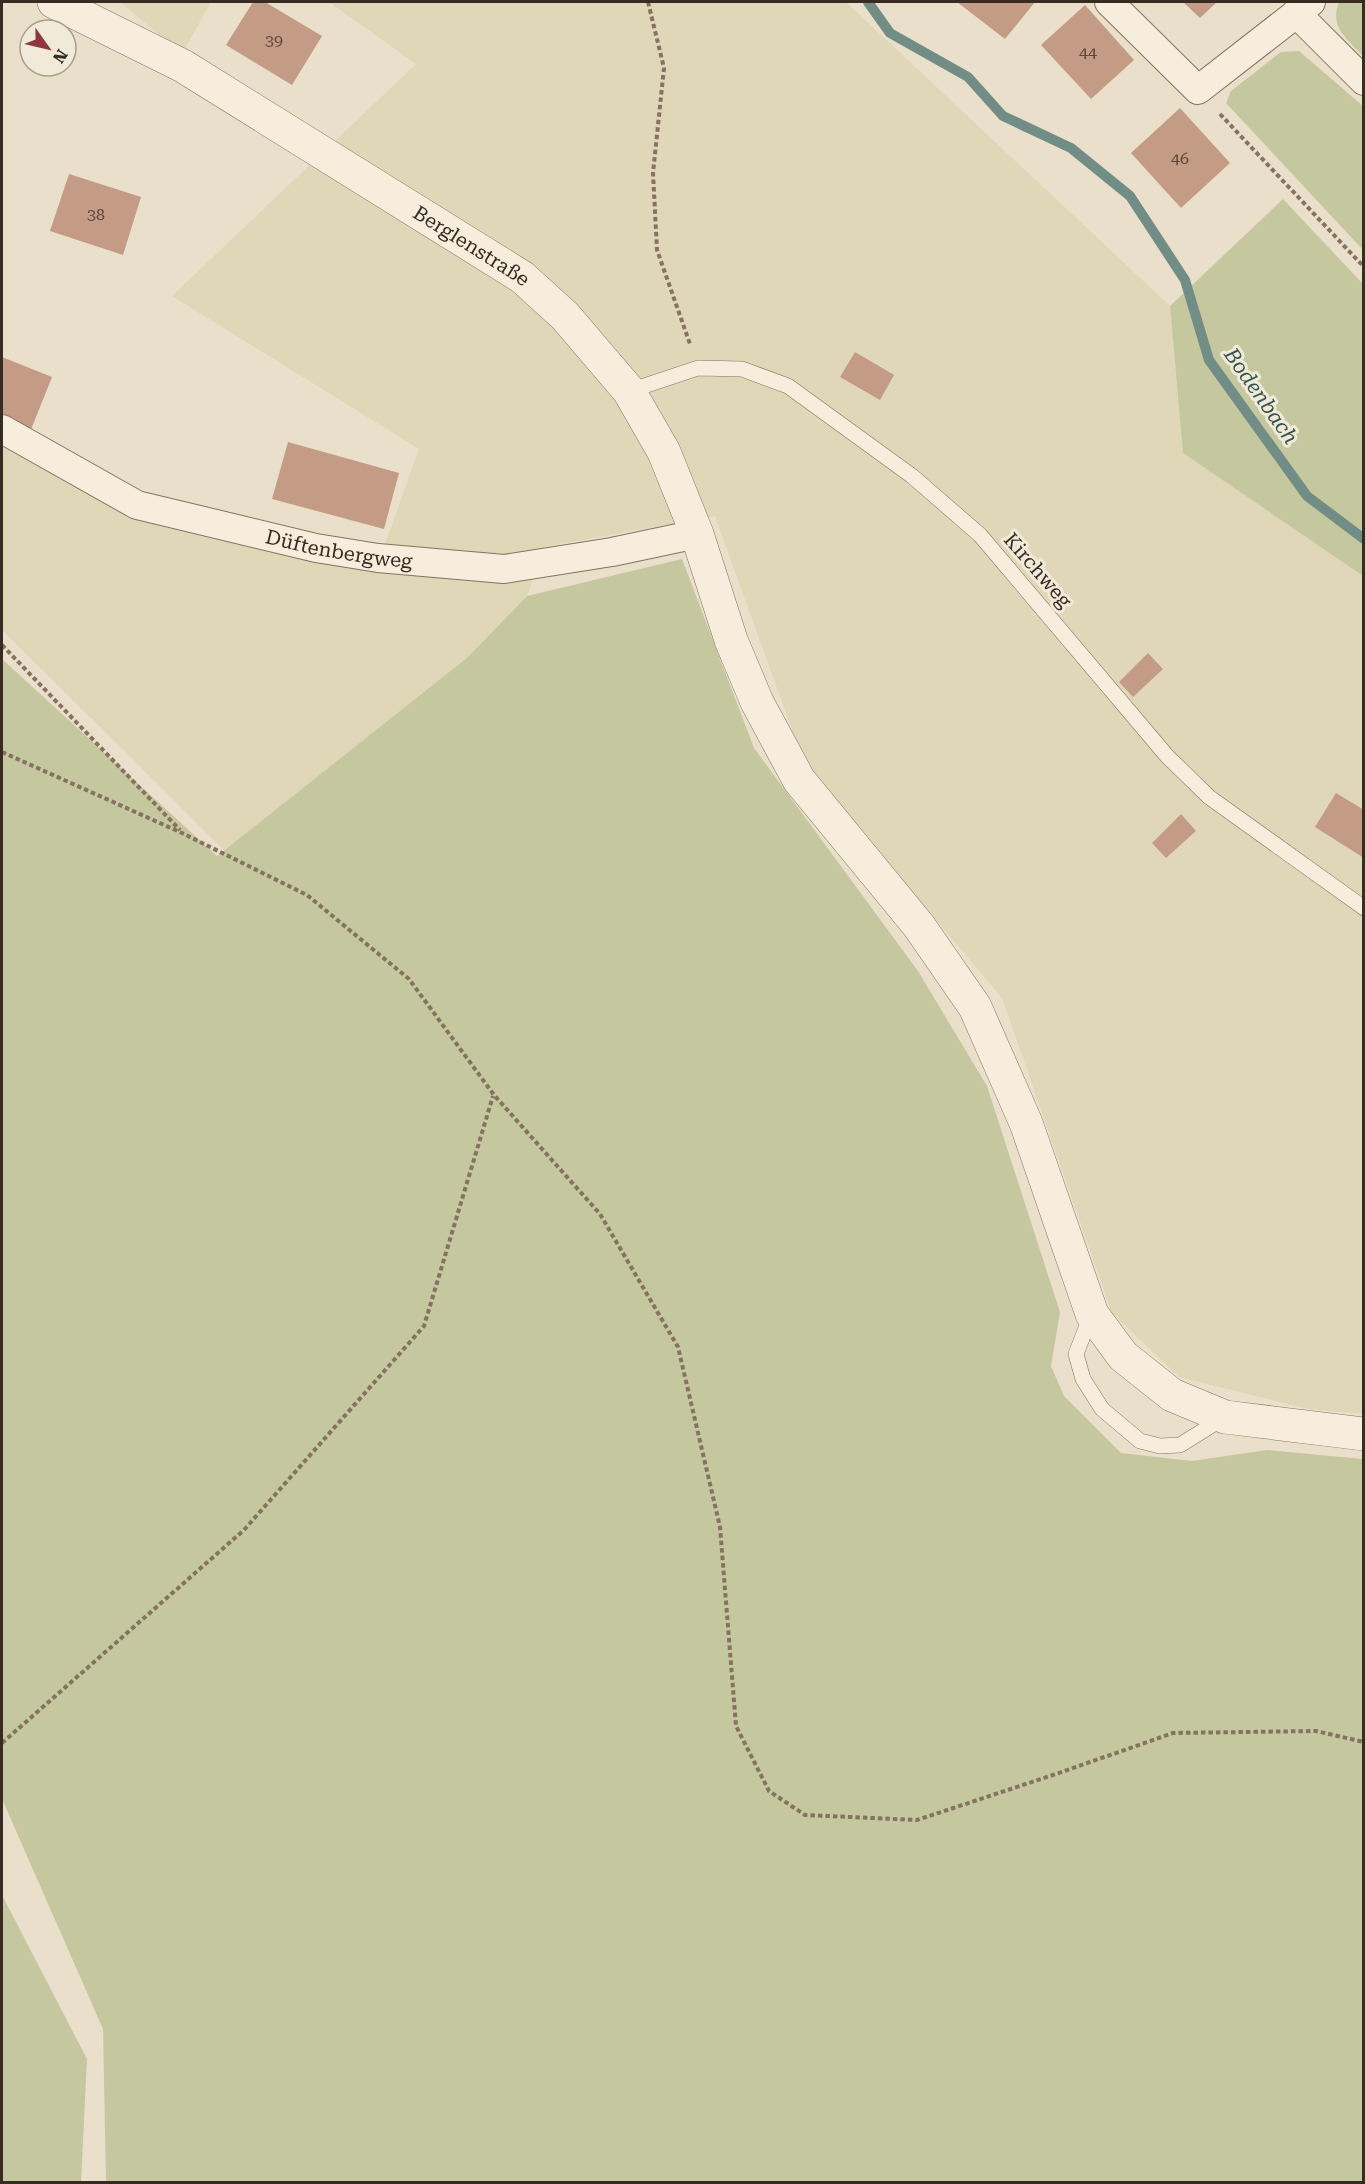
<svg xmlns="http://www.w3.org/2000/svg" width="1365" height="2184" font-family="'Roboto Serif',serif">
  <rect width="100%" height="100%" fill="#eadfca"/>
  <path fill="#dfd7b8" d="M 120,2 L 211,2 L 182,54 Z
    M 329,2 L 846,2 L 1170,306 L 1183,453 L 1363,576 L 1363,1414 L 1309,1409 L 1179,1377 L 1112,1313 L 1002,998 L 804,763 L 715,516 L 544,547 L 527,596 L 468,657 L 224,850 L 2,630 L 2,436 L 134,512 L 378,564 L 419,449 L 172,296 L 416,64 Z"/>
  <path fill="#c5c89f" d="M 1339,2 L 1363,2 L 1363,56 C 1347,39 1329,27 1339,2 Z
    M 1299,51 L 1363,106 L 1363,250 L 1226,103 L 1231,91 L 1281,52 Z
    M 1283,199 L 1363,284 L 1363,576 L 1183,453 L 1170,306 Z
    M 682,559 L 754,748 L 918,971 L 987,1086 L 1060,1312 L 1051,1366 L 1064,1396 L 1121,1453 L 1192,1461 L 1267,1450 L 1363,1459 L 1363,2182 L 106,2182 L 103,2029 L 2,1799 L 2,659 L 217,856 L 468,657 L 527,596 Z
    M 2,1895 L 87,2059 L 81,2182 L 2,2182 Z"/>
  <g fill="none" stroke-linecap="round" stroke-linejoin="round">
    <path stroke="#718d85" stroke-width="10" d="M 868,2 L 890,33 L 968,77 L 1003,116 L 1071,148 L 1130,196 L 1185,280 L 1209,360 L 1307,496 L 1364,539"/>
  </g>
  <path fill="#c49b84" d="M 253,2 L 265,2 L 322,36 L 292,85 L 226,45 Z
    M 957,2 L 1035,2 L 1005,39 Z
    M 1183,2 L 1217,2 L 1200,18 Z
    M 1085,5 L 1134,60 L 1091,99 L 1041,45 Z
    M 1180,108 L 1230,163 L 1181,208 L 1131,153 Z
    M 69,174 L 141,197 L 123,255 L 50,231 Z
    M 855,352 L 894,375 L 880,400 L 840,377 Z
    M 2,357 L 52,377 L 30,432 L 2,421 Z
    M 288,442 L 399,473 L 384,529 L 272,499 Z
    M 1148,653 L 1163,669 L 1133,697 L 1119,682 Z
    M 1336,793 L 1364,810 L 1364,858 L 1315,827 Z
    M 1181,814 L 1196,831 L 1166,858 L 1152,843 Z"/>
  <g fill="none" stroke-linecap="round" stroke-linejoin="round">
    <defs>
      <path id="service" d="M 629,391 L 698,368 L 742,369 L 788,386 L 912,476 L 980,535 L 1167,756 L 1209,797 L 1364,908
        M 1091,1315 L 1076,1354 L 1083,1379 L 1102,1409 L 1140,1441 L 1160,1446 L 1180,1445 L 1225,1417"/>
      <g id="minor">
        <path d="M 1109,2 L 1198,90 L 1311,2"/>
        <path d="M 1296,13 L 1364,81"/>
        <path id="s1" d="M 2,429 L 137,505 L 316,548 L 378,558 L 504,569 L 612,552 L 697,534"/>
      </g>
      <g id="tertiary">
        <path id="s2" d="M 54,2 L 183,66 L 522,277 L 565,316 L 629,391 L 664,452 L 697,534 L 731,640 L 757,702 L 799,780 L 919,926 L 975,1007 L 1026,1123 L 1092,1314 L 1123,1356 L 1172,1395 L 1225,1417 L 1364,1434"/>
      </g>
    </defs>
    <use href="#service" stroke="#857260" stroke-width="16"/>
    <use href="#minor" stroke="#857260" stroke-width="30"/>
    <use href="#tertiary" stroke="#857260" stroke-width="34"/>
    <path stroke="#857260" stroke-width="4" stroke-dasharray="4.5 3" stroke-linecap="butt" d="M 648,2 L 664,68 L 653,173 L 657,250 L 690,344
      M 1220,114 L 1364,267
      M 2,645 L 180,830
      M 2,752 L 182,833 L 307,895 L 409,979 L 494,1095 L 600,1214 L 678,1347 L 720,1527 L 736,1726 L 769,1791 L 805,1815 L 917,1820 L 1056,1774 L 1173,1733 L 1316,1731 L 1364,1742
      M 2,1743 L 244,1530 L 424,1326 L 493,1096"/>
    <use href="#service" stroke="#f6eddd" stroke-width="15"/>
    <use href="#minor" stroke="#f6eddd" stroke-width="28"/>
    <use href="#tertiary" stroke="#f6eddd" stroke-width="33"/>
  </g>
  <g text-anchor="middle" stroke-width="6" stroke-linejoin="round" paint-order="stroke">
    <g font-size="16" fill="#5a473a">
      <text x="274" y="46">39</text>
      <text x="1088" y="58">44</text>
      <text x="1180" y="164">46</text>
      <text x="96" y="220">38</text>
    </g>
    <g font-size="20" fill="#372b22" stroke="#f2ead9">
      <text dy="7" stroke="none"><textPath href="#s2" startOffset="484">Berglenstraße</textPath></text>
      <text dy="7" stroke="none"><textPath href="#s1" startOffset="362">Düftenbergweg</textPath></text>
      <text transform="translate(1038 570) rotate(49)" y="7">Kirchweg</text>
    </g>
    <g font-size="21" font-style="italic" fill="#335551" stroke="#f2ead9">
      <text transform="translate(1261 396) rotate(55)" y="7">Bodenbach</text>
    </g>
  </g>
  <rect width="1365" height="2184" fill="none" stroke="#372b22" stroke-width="6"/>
  <g transform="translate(48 48) rotate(124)"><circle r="28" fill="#f2ead9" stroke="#a79e90" stroke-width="1.5"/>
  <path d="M0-4.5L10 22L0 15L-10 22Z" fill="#8e373c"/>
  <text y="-9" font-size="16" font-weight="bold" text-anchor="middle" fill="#372b22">N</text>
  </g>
</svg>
